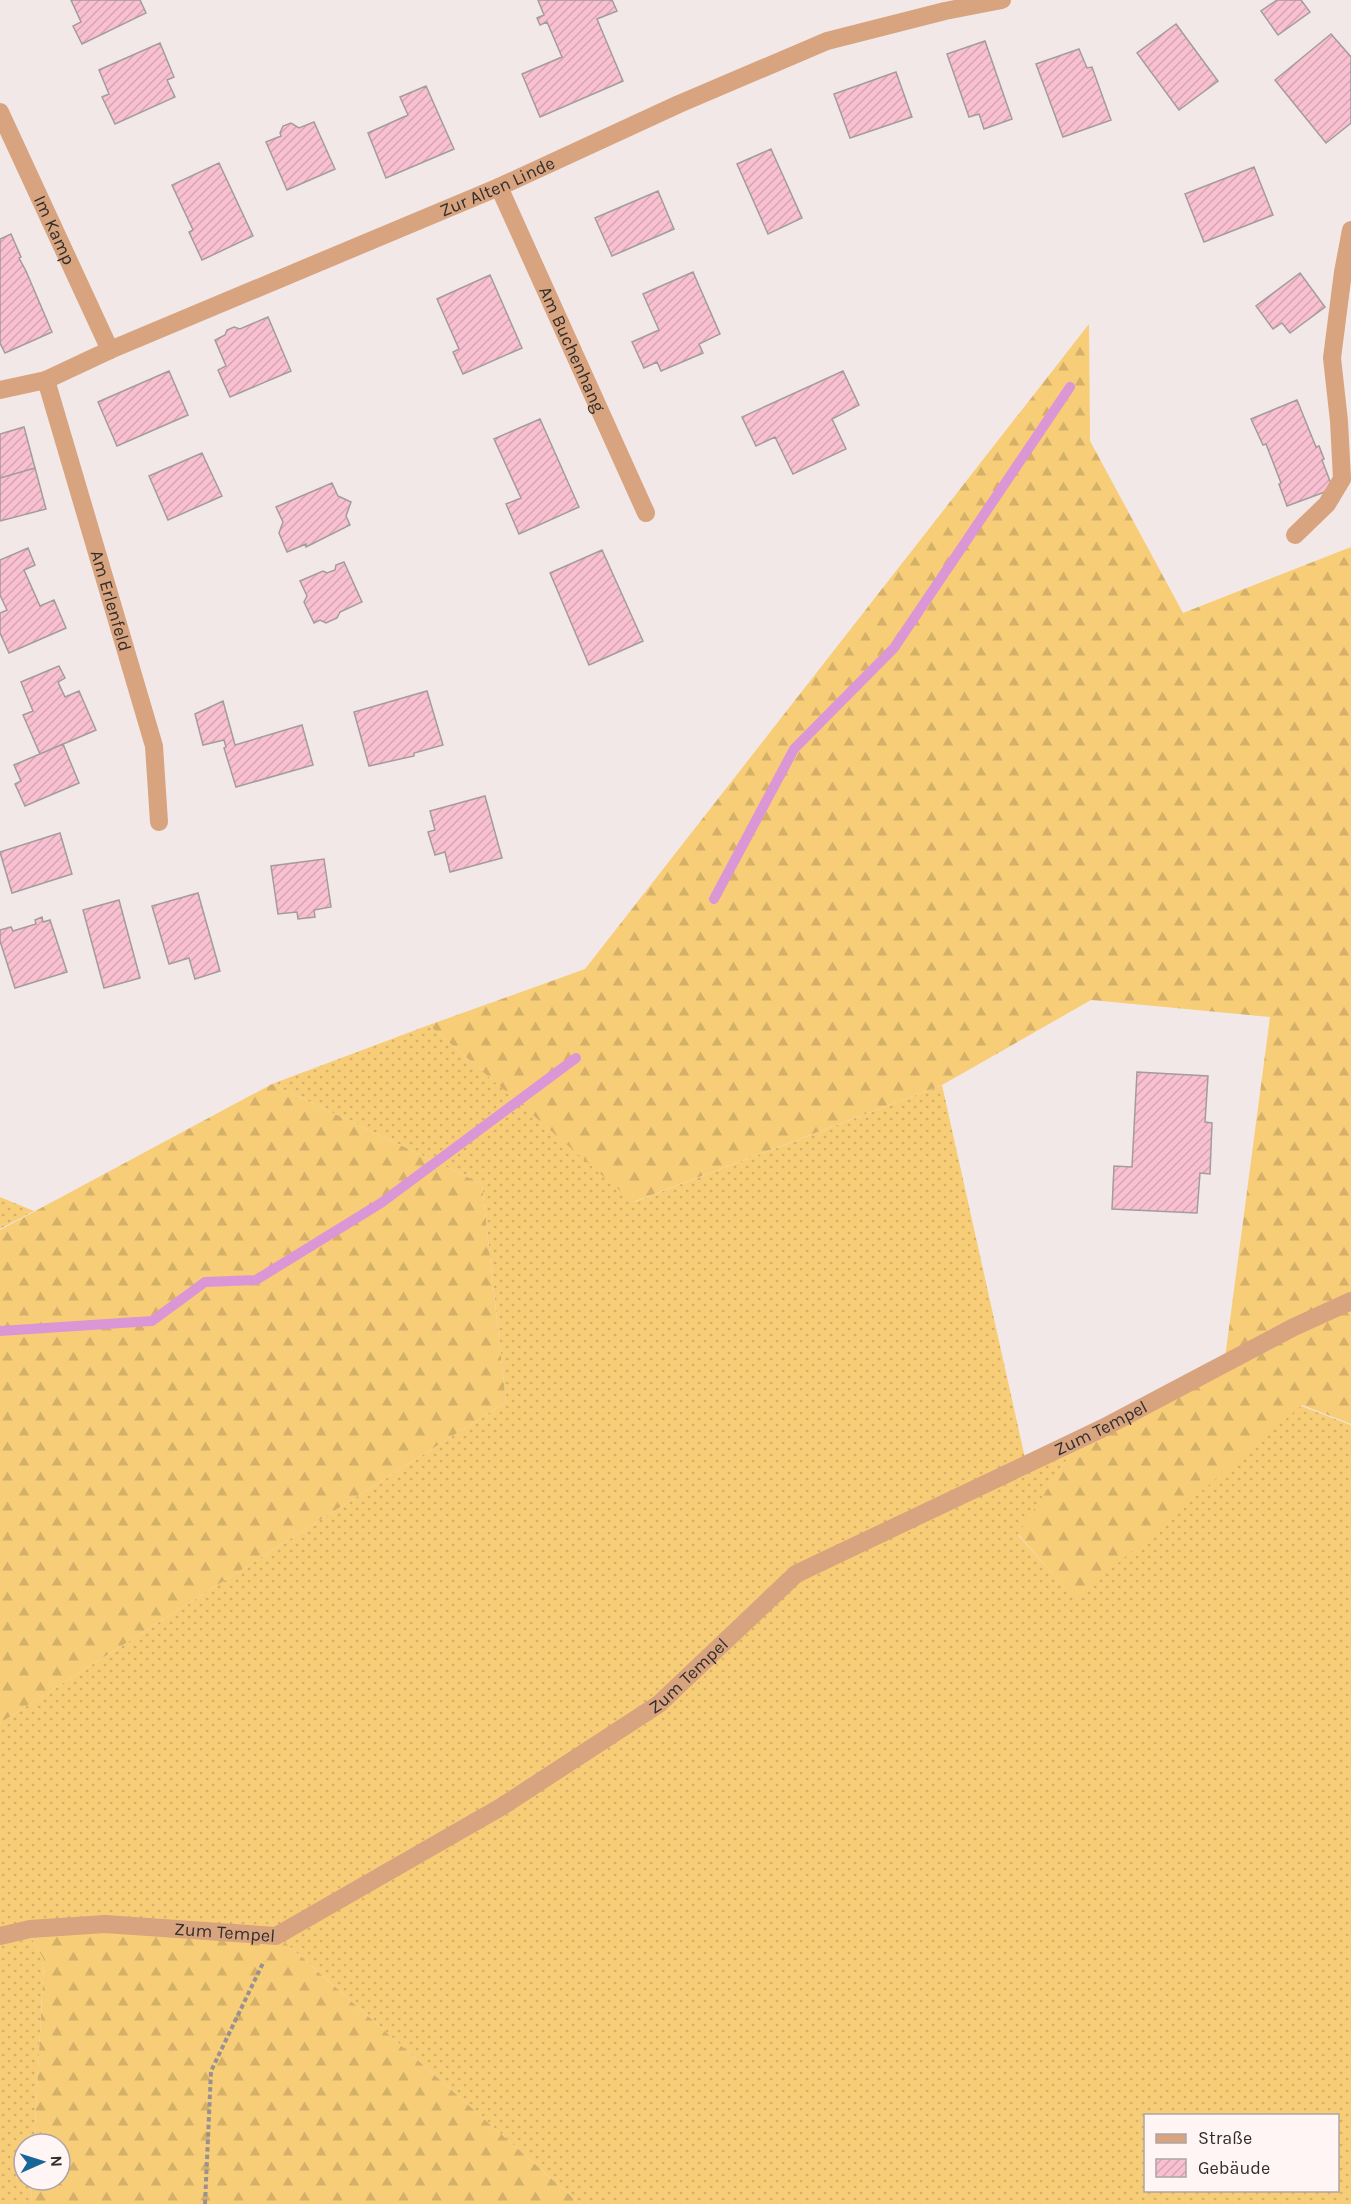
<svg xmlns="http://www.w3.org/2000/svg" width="1351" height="2204" font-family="Karla,sans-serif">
  <defs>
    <pattern id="grass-dots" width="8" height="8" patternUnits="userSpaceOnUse" patternTransform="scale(1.5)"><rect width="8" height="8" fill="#f8cd78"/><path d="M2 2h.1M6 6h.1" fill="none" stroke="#d5b068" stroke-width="1.8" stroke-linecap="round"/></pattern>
    <pattern id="forest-firs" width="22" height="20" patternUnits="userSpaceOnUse" patternTransform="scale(1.5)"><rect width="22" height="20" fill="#f8cd78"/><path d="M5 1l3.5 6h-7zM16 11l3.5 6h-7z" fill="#d5b068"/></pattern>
    <pattern id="building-hatch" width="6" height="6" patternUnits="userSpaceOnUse" patternTransform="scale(1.5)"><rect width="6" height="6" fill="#f9c0d2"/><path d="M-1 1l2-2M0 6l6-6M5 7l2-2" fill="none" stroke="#d6a5b5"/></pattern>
  </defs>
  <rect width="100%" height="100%" fill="#f1e8e7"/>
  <path fill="url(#grass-dots)" fill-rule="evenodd" d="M 429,1025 L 634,1202 L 942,1085 L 1025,1458 L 794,1570 L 657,1700 L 499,1802 L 275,1930 L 0,1929 L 0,1723 L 506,1402 L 482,1184 L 272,1084 Z
    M 0,1197 L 34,1211 L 0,1229 Z
    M 1299,1405 L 1351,1425 L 1351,2204 L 580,2204 L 281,1939 L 661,1710 L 800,1580 L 1073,1450 L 1018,1535 L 1075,1599 ZM 1146,2116 L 1338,2116 L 1338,2190 L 1146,2190 Z
    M 31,1937 L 44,1960 L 34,2144 L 24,2144 L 24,2180 L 32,2180 L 31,2204 L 0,2204 L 0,1942 Z"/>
  <path fill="url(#forest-firs)" d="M 1089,324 L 1090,441 L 1183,613 L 1351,547 L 1351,1424 L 1302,1405 L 1075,1600 L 1018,1534 L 1073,1450 L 1225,1358 L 1270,1017 L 1091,1000 L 942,1085 L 633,1202 L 429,1025 L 585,969 Z
    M 272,1084 L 482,1184 L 506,1402 L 0,1723 L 0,1230 Z
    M 105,1931 L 281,1939 L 580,2204 L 31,2204 L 32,2180 L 60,2180 L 60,2144 L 34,2144 L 44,1960 L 31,1937 Z"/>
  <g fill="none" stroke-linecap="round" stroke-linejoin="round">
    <path stroke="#db96d6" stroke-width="10" d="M 714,899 L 794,749 L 894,648 L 1070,387
      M 0,1331 L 152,1321 L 205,1282 L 256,1280 L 381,1203 L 576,1058"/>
  </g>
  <path fill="url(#building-hatch)" stroke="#a39b9d" stroke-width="1.5" d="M 71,0 L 140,0 L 146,13 L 82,44 L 73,26 L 81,22 Z
    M 538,0 L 612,0 L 617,11 L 597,19 L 623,81 L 540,117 L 522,74 L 562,57 L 547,22 L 540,25 L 537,18 L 544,15 Z
    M 1277,0 L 1301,0 L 1310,12 L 1278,35 L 1261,11 Z
    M 1176,24 L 1218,81 L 1179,110 L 1137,53 Z
    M 1331,34 L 1351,57 L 1351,123 L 1326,143 L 1275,80 Z
    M 985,41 L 1012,119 L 984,129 L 979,114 L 969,117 L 947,54 Z
    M 160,43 L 174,77 L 167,80 L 175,97 L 115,124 L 102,97 L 109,94 L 99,70 Z
    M 1079,49 L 1087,68 L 1092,67 L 1111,120 L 1063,137 L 1036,64 Z
    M 896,72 L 912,117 L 850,138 L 834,94 Z
    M 426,86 L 454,149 L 386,178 L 368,133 L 408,115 L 400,97 Z
    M 314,122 L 335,169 L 287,190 L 266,142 L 281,136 L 280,133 L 283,126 L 291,123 L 299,128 Z
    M 771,149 L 802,218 L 768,234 L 737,164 Z
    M 219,163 L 253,236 L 202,260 L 189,232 L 193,230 L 172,185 Z
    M 1254,167 L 1273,215 L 1204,242 L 1185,194 Z
    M 658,191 L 674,229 L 612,256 L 595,218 Z
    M 11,234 L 21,257 L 19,258 L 26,271 L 52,332 L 5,353 L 0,343 L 0,239 Z
    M 693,272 L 720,334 L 699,344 L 703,353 L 661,371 L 657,362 L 644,368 L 632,342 L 659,330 L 643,294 Z
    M 1300,273 L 1325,307 L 1290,333 L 1282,323 L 1273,329 L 1256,306 Z
    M 490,275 L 522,348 L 463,374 L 453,352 L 459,349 L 437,299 Z
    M 268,317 L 291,371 L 230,397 L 218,370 L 226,366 L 215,340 L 225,335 L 227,330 L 234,327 L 240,329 Z
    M 169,371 L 188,415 L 117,446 L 98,402 Z
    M 843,371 L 859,405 L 832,419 L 846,449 L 793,474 L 775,437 L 756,446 L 742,417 Z
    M 1297,400 L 1316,447 L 1319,446 L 1324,459 L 1322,460 L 1333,489 L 1287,506 L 1279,484 L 1281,483 L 1266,444 L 1263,445 L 1251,419 Z
    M 540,419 L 579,507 L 519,534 L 506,504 L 521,498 L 494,439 Z
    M 24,427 L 35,468 L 0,478 L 0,434 Z
    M 202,453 L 222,496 L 168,520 L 149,476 Z
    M 35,468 L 46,509 L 0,521 L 0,478 Z
    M 332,483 L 338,496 L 351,502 L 346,516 L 350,525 L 306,547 L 306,544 L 287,552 L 279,533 L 283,522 L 276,507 Z
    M 28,548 L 35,565 L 24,570 L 40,606 L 54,600 L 66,628 L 9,653 L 0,633 L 0,613 L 7,610 L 0,595 L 0,560 Z
    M 602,550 L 643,641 L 589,665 L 550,573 Z
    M 344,562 L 362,602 L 340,612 L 337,618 L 326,623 L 320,620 L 314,623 L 304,602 L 307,596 L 300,581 L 323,571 L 327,573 L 335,570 L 336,565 Z
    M 59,666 L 65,678 L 58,682 L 65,697 L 79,691 L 96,730 L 40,754 L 23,715 L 33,711 L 21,682 Z
    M 427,691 L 443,745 L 414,753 L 414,756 L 369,766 L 354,712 Z
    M 223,701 L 235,745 L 302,725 L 313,765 L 236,787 L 224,748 L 226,747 L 224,740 L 203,745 L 195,714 Z
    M 63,744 L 79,783 L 25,806 L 15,784 L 21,781 L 14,765 Z
    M 485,796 L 502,858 L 450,872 L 445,852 L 435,855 L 428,832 L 435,830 L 430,811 Z
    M 60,833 L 72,874 L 12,893 L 0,852 Z
    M 324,859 L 331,907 L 314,910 L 315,917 L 298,919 L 297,912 L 278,914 L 271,866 Z
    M 198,893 L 220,971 L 195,979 L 189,958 L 169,964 L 152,906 Z
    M 119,900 L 140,978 L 104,988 L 83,910 Z
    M 42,917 L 43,922 L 50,920 L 67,972 L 15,988 L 0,941 L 0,930 L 11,927 L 13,931 L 36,924 L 35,920 Z
    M 1137,1072 L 1208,1076 L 1205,1122 L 1212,1123 L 1210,1174 L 1200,1173 L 1197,1213 L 1112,1209 L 1114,1166 L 1132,1167 Z"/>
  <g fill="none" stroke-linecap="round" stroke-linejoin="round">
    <path stroke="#989190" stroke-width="4" stroke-dasharray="4.5 3" stroke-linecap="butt" d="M 205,2204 L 211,2071 L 264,1961"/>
    <g stroke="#d8a37f" stroke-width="18">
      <path d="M 1295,535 L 1327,504 L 1342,479 L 1339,421 L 1332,358 L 1343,272 L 1351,230"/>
      <path id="s1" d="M 0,1936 L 30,1929 L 105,1924 L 276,1936 L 501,1807 L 659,1704 L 796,1574 L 1103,1428 L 1294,1327 L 1351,1301"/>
    </g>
    <g stroke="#d8a37f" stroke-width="18">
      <path id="s2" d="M 0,112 L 110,350"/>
      <path id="s3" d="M 499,187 L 646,513"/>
      <path id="s4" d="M 46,380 L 154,746 L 159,822"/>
      <path id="s5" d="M 0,390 L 46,380 L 110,350 L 499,187 L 679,104 L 827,41 L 945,11 L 1002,0"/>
    </g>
  </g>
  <g text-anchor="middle" stroke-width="4.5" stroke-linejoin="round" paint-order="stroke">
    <g font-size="18" fill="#312e2d" stroke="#fff5f4">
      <text dy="6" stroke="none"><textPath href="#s5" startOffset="538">Zur Alten Linde</textPath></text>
      <text dy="6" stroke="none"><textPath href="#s2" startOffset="130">Im Kamp</textPath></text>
      <text dy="6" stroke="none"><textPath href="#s3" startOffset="178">Am Buchenhang</textPath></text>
      <text dy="6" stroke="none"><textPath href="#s4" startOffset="230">Am Erlenfeld</textPath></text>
      <text dy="6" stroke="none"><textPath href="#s1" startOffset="1252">Zum Tempel</textPath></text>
      <text dy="6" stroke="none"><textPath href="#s1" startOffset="766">Zum Tempel</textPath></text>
      <text dy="6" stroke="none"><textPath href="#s1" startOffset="226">Zum Tempel</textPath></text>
    </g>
  </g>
  <rect x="1144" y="2114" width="195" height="78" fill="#fff5f4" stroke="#ada5a4" stroke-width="1.5"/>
  <rect x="1156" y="2134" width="30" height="9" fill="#d8a37f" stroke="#ada5a4" stroke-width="1.5"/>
  <text x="1198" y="2144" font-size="18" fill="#312e2d">Straße</text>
  <rect x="1156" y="2159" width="30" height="18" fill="url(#building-hatch)" stroke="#ada5a4" stroke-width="1.5"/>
  <text x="1198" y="2174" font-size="18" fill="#312e2d">Gebäude</text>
  <g transform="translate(42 2162) rotate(87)"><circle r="28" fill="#fff5f4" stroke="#ada5a4" stroke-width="1.5"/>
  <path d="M0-4.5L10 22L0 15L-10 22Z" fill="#176698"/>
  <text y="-9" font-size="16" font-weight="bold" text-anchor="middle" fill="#312e2d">N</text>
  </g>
</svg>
